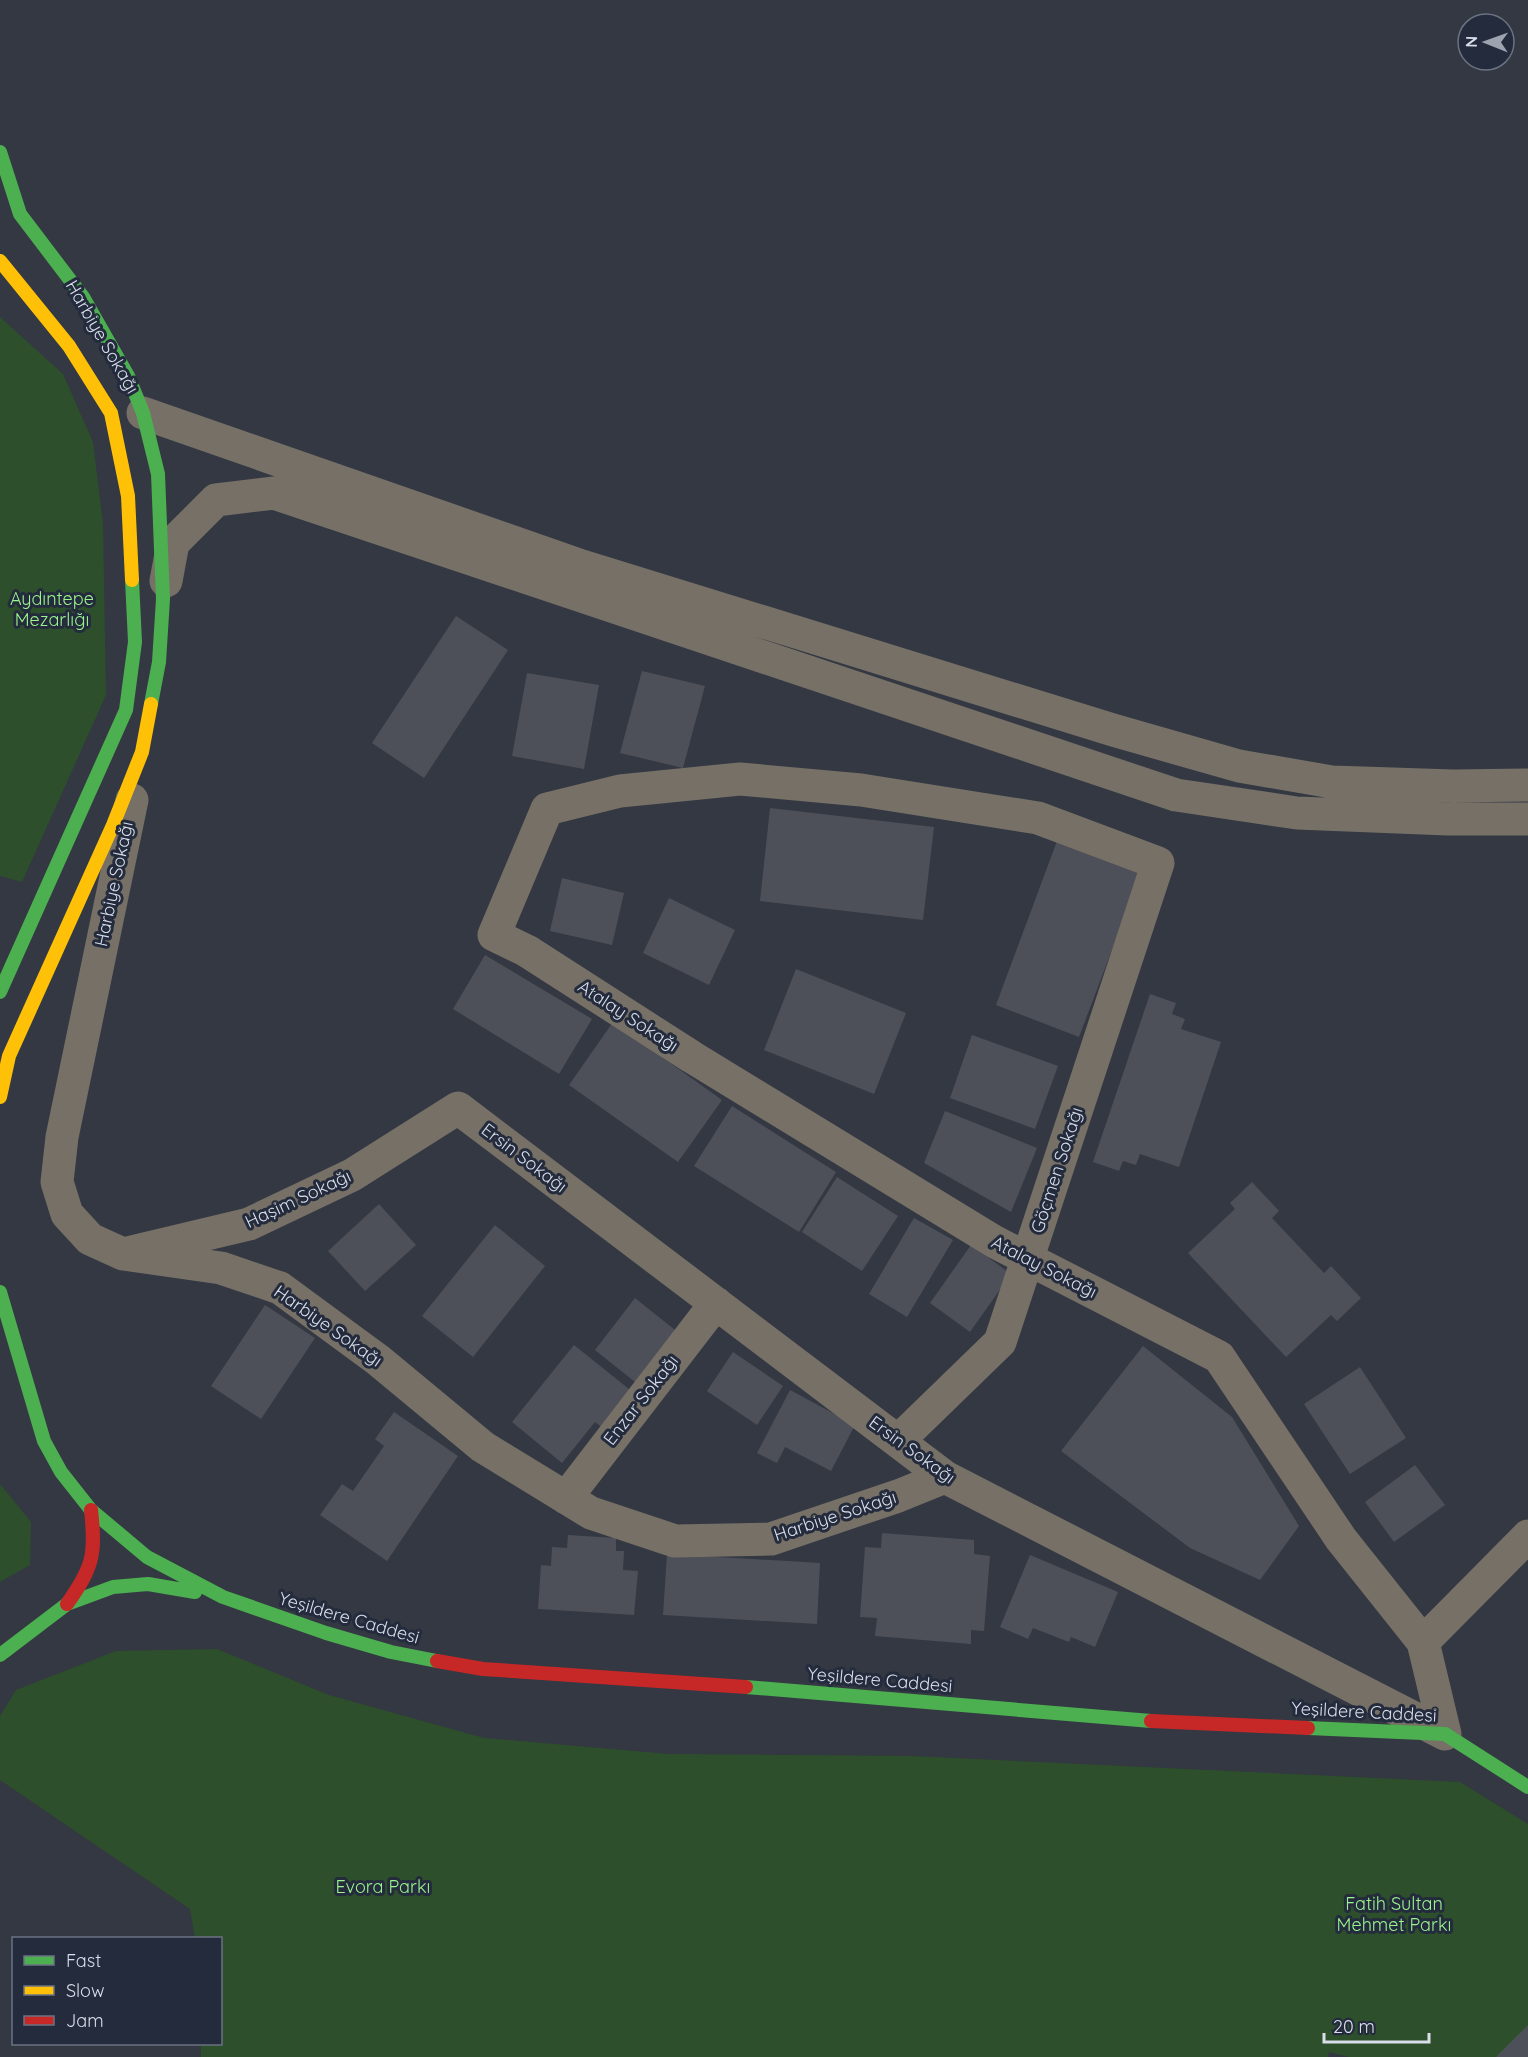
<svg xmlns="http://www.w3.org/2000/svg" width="1528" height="2057" font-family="Quicksand,sans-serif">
  <rect width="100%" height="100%" fill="#333842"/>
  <path fill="#2e4f2b" d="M 0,317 L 63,374 L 93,442 L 103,524 L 106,695 L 22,882 L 0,876 Z
    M 0,1484 L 31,1522 L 30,1565 L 0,1582 Z
    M 217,1649 L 329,1695 L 484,1738 L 669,1754 L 911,1756 L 1460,1782 L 1528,1824 L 1528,2057 L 1349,2057 L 1329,2052 L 1328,2057 L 201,2057 L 201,2044 L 220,2044 L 220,1938 L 195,1938 L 190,1909 L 0,1780 L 0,1716 L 16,1690 L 116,1651 Z"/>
  <path fill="#4e5059" d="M 456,616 L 508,650 L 424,778 L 372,743 Z
    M 642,671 L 705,686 L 683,768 L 620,753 Z
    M 527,673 L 599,685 L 584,769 L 512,756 Z
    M 770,808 L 934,827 L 923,920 L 760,901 Z
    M 1057,841 L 1141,873 L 1079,1037 L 996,1005 Z
    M 562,878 L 624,893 L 612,945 L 550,931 Z
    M 669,898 L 735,930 L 709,985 L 643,953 Z
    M 485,955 L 592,1019 L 559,1074 L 453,1009 Z
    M 796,969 L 906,1013 L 874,1094 L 764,1050 Z
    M 1150,994 L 1176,1003 L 1172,1014 L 1185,1019 L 1181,1029 L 1221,1042 L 1179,1167 L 1140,1154 L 1136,1165 L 1123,1161 L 1119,1171 L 1093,1162 Z
    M 613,1022 L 722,1100 L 678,1162 L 569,1085 Z
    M 972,1035 L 1058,1066 L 1035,1129 L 950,1098 Z
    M 732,1106 L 836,1172 L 799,1232 L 694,1166 Z
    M 945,1111 L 1037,1148 L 1011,1212 L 924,1163 Z
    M 837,1177 L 898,1216 L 862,1271 L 802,1232 Z
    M 1252,1182 L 1279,1211 L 1272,1218 L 1324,1273 L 1331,1266 L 1361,1298 L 1337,1321 L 1331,1315 L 1286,1357 L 1188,1253 L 1235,1209 L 1230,1203 Z
    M 379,1204 L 416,1245 L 365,1291 L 328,1251 Z
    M 914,1218 L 953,1240 L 907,1317 L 869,1294 Z
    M 495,1225 L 545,1266 L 473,1357 L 422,1316 Z
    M 971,1245 L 1011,1274 L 970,1332 L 930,1303 Z
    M 635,1298 L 675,1330 L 635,1382 L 595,1350 Z
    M 265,1305 L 315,1338 L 261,1419 L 211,1386 Z
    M 574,1345 L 634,1393 L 604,1429 L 595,1422 L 562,1463 L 512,1422 Z
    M 1143,1346 L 1232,1417 L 1299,1526 L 1260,1580 L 1190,1548 L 1061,1451 Z
    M 733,1352 L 783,1386 L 757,1425 L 707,1391 Z
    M 1360,1367 L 1406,1438 L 1350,1474 L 1304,1404 Z
    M 790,1390 L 855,1425 L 831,1471 L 785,1447 L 777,1463 L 757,1453 Z
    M 394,1412 L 458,1456 L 387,1561 L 320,1515 L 342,1484 L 353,1491 L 384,1446 L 375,1439 Z
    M 1415,1465 L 1445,1505 L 1394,1542 L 1365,1502 Z
    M 882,1533 L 974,1540 L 974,1554 L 990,1556 L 984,1631 L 971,1630 L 971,1644 L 875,1636 L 877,1618 L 860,1617 L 865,1547 L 881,1548 Z
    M 568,1535 L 616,1538 L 616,1551 L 624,1551 L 623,1570 L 638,1571 L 634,1615 L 538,1609 L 541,1565 L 551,1566 L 552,1547 L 567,1548 Z
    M 667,1554 L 820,1563 L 817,1624 L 663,1615 Z
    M 1030,1555 L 1118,1592 L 1095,1647 L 1071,1637 L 1069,1642 L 1033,1628 L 1028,1639 L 1000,1627 Z
    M 1528,2025 L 1528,2057 L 1496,2057 Z"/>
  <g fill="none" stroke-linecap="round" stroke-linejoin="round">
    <path stroke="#767067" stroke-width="33" d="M 143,413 L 582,566 L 1113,730 L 1239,766 L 1332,782 L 1453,786 L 1528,785
      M 166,581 L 173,543 L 216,500 L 274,493 L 1176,795 L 1297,813 L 1448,819 L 1528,819
      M 132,800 L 62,1137 L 57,1182 L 67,1214 L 90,1239 L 123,1254 L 221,1268 L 280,1288 L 378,1360 L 483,1447 L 591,1513 L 675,1541 L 771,1539 L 898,1496 L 945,1477
      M 123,1254 L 249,1224 L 352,1175 L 458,1108 L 945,1477 L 1445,1734
      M 898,1441 L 1000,1342 L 1158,863 L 1038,818 L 861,790 L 740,779 L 620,791 L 547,809 L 494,935 L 527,951 L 692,1057 L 995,1242 L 1219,1357 L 1341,1539 L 1423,1642 L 1445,1734
      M 566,1498 L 716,1303
      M 1423,1642 L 1528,1536"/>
    <path stroke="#4caf50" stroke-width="14" d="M 0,152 L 20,214 L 83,297 L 128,376 L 143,413 L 158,474 L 163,599 L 159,662 L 151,704
      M 0,992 L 126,710 L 135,642 L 132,580
      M 0,1292 L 44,1441 L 61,1472 L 91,1510 L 147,1557 L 223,1597 L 326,1633 L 391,1652 L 437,1661
      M 0,1655 L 67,1604 L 113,1587 L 148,1584 L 195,1592
      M 746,1687 L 1151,1721
      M 1308,1728 L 1445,1734 L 1528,1787"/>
    <path stroke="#ffc107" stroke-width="14" d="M 0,261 L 69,346 L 111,413 L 128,496 L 132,580
      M 0,1097 L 9,1056 L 113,825 L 142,752 L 151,704"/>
    <path stroke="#c62828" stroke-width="14" d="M 67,1604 C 93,1567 96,1555 91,1510
      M 437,1661 L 483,1669 L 746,1687
      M 1151,1721 L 1308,1728"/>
  </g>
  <g text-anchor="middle" stroke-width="6" stroke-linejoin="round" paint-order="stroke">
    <g font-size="18" fill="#d8deea" stroke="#232b3d">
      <text transform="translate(102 337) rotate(60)" y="6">Harbiye Sokağı</text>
      <text transform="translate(114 884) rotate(-78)" y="6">Harbiye Sokağı</text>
      <text transform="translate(628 1016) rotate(33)" y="6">Atalay Sokağı</text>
      <text transform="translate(524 1158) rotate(37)" y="6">Ersin Sokağı</text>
      <text transform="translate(1057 1170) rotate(-72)" y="6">Göçmen Sokağı</text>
      <text transform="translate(298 1199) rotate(-25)" y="6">Haşim Sokağı</text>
      <text transform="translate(1044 1267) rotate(27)" y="6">Atalay Sokağı</text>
      <text transform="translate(328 1326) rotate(35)" y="6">Harbiye Sokağı</text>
      <text transform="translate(641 1400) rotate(-52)" y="6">Enzar Sokağı</text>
      <text transform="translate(912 1450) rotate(36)" y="6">Ersin Sokağı</text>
      <text transform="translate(835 1516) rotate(-18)" y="6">Harbiye Sokağı</text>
      <text transform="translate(349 1618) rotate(16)" y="6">Yeşildere Caddesi</text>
      <text transform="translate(880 1680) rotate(5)" y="6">Yeşildere Caddesi</text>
      <text transform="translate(1364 1712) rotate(3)" y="6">Yeşildere Caddesi</text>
    </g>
    <g font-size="18" fill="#9bf38c" stroke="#232b3d">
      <text x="52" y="605">Aydıntepe<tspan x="52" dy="21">Mezarlığı</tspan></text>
      <text x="383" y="1893">Evora Parkı</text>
      <text x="1394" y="1910">Fatih Sultan<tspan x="1394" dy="21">Mehmet Parkı</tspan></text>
    </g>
  </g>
  <rect x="12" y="1937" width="210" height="108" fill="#232b3d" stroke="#6b7382" stroke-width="1.5"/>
  <rect x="24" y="1956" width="30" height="9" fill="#4caf50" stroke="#6b7382" stroke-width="1.5"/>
  <text x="66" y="1967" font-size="18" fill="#d8deea">Fast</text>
  <rect x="24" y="1986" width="30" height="9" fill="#ffc107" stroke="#6b7382" stroke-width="1.5"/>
  <text x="66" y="1997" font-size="18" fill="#d8deea">Slow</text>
  <rect x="24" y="2016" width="30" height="9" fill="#c62828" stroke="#6b7382" stroke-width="1.5"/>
  <text x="66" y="2027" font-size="18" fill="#d8deea">Jam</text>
  <g transform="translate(1486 42) rotate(271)"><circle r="28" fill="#232b3d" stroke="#6b7382" stroke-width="1.5"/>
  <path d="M0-4.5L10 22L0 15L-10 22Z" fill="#9ea4af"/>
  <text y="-9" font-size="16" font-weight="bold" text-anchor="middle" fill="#d8deea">N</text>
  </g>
  <path d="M1324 2033v9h105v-9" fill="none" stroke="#d8deea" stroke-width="3"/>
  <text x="1333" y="2033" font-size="18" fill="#d8deea" stroke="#232b3d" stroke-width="4.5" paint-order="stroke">20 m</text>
</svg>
